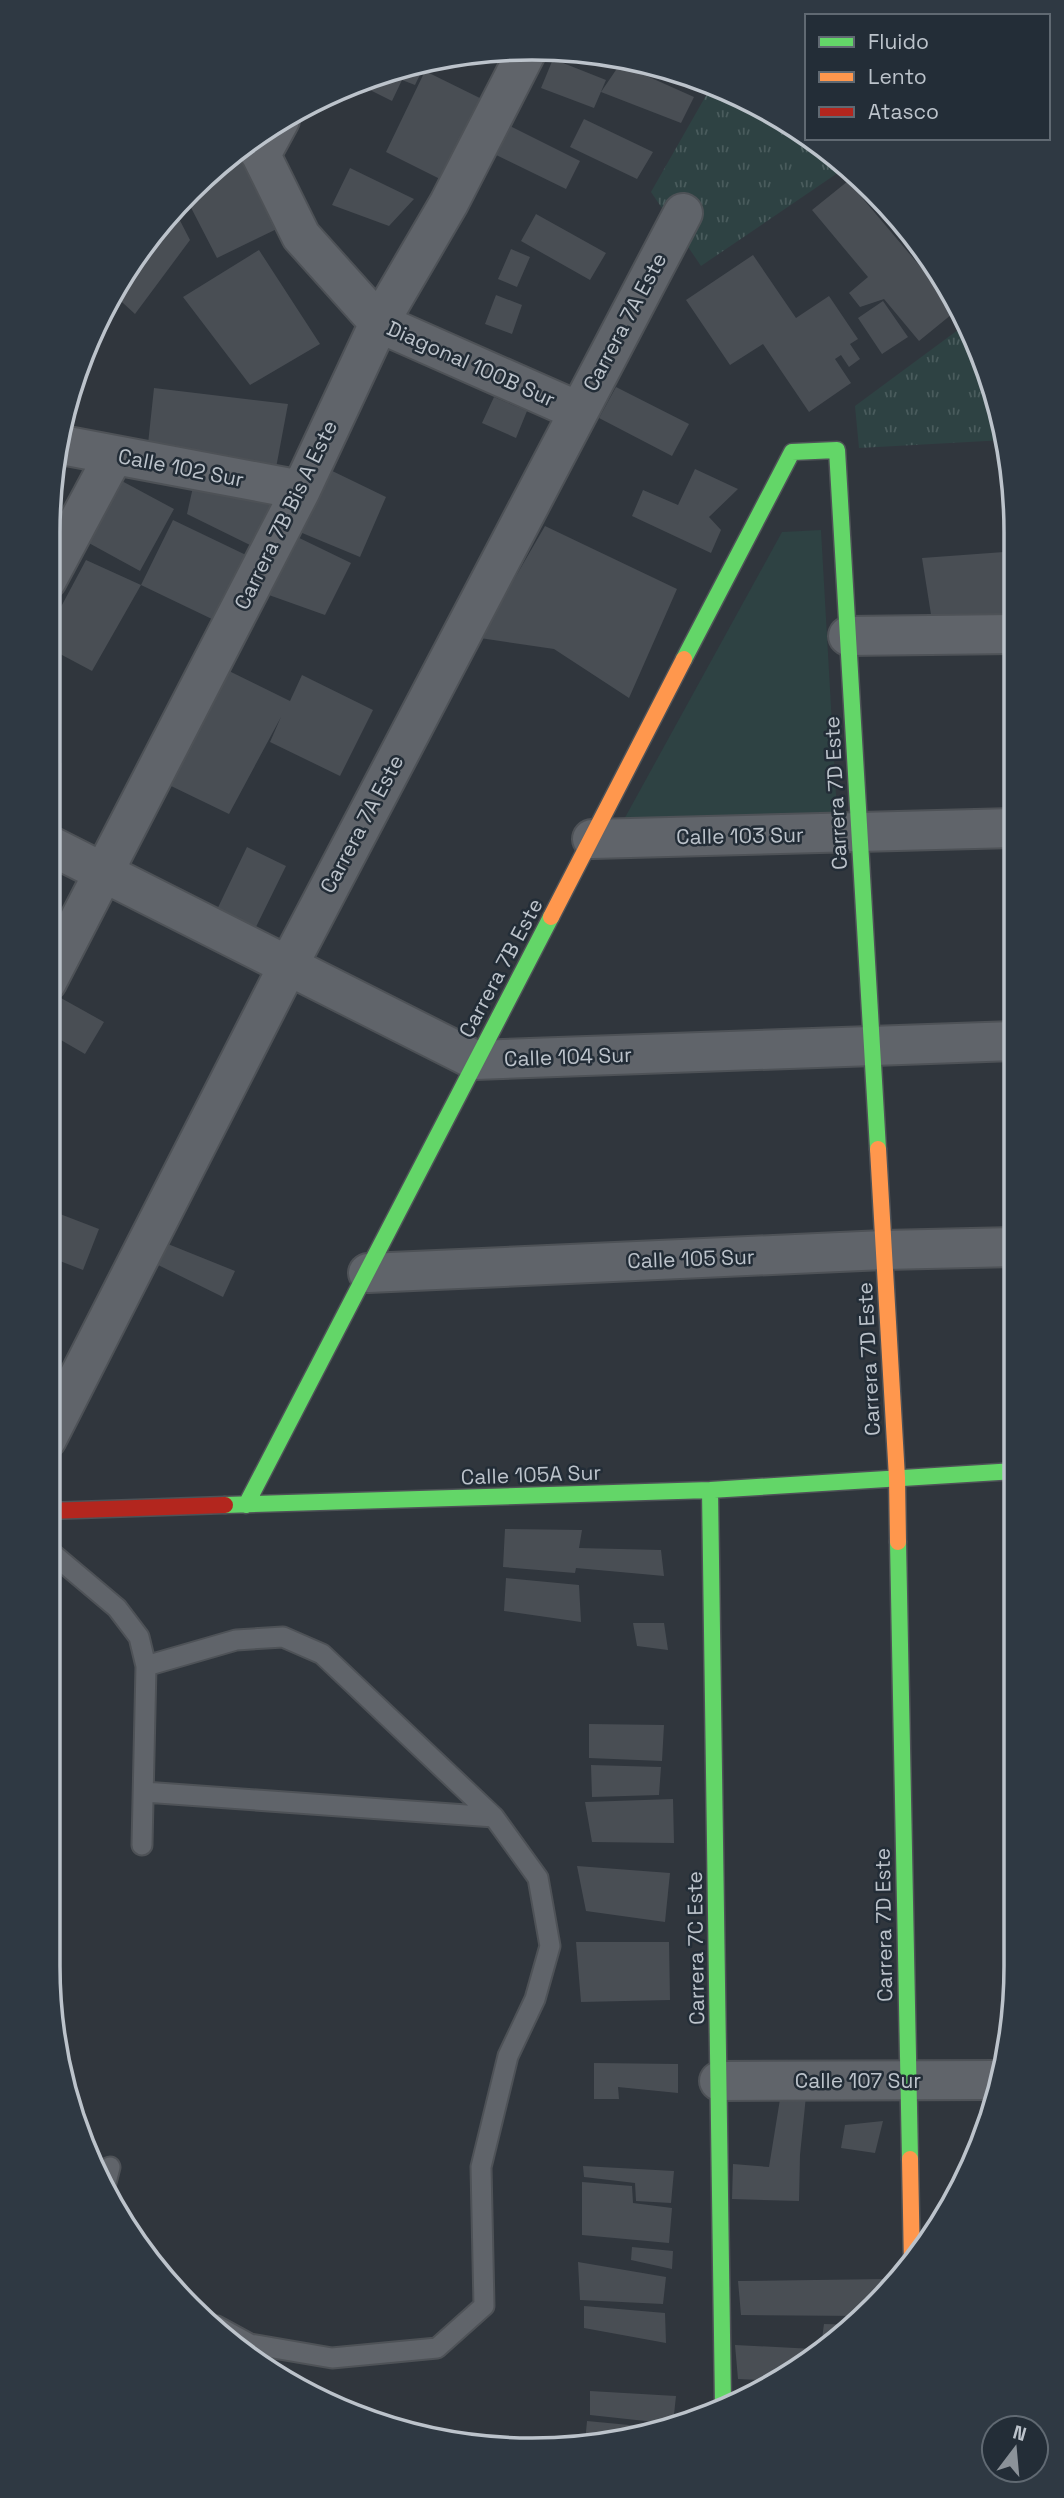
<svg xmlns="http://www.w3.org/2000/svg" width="1064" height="2498" font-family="'Space Grotesk',sans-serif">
  <defs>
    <pattern id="grass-tufts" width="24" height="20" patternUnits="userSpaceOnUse" patternTransform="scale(1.75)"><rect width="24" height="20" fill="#2e4243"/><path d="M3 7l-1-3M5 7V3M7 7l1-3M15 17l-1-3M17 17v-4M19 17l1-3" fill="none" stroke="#4a5c5d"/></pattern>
  </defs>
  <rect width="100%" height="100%" fill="#30363d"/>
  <path fill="url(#grass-tufts)" d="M 712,85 L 801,129 L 807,134 L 807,138 L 812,138 L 845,168 L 701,266 L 651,192 Z
    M 966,324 L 980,346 L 1005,440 L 859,448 L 855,406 Z"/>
  <path fill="#2e4243" d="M 821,530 L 837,812 L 622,823 L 782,532 Z"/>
  <path fill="#494e54" d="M 553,59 L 606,80 L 594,108 L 541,88 Z
    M 427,60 L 415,85 L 402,80 L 392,101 L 356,83 L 406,64 Z
    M 620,64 L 694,97 L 681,123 L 601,92 Z
    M 657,66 L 687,73 L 698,78 L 694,86 Z
    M 425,71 L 492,104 L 452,185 L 386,152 Z
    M 584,119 L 653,152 L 637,179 L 570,147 Z
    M 502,122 L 580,161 L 566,189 L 488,151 Z
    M 237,148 L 285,225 L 217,258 L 185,196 Z
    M 350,168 L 414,199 L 389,226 L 332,205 Z
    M 848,181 L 957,310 L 919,341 L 884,299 L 860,307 L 849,293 L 868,277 L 812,210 Z
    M 173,207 L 190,240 L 135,314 L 111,292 Z
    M 536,214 L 606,253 L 590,280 L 521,241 Z
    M 511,249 L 530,257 L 517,287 L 498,279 Z
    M 259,250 L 320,344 L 250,385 L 183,297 Z
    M 753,255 L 796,318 L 829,296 L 858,339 L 850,344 L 860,359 L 849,367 L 841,355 L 835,359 L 851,383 L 809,412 L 763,344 L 730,365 L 686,300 Z
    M 496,295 L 522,305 L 512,334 L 485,324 Z
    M 883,301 L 908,337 L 882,354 L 858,318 Z
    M 616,387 L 689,424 L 672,456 L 599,418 Z
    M 154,388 L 288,404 L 276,468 L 148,444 Z
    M 494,397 L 527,411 L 516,438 L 482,423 Z
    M 322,466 L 386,497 L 360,557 L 295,530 Z
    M 695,469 L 738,489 L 709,517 L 721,530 L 711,553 L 632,516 L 643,490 L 678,505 Z
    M 120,480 L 174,509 L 140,571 L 87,542 Z
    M 193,487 L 273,500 L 252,546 L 187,514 Z
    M 173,520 L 246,555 L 214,620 L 141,585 Z
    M 545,526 L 677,589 L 629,698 L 554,649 L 480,638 Z
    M 291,534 L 351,563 L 325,615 L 266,594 Z
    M 1004,552 L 1007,626 L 933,627 L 922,558 Z
    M 86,560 L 141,585 L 92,671 L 47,647 L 47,633 Z
    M 227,670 L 290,701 L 302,675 L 373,710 L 340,776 L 270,742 L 281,717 L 229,814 L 169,785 Z
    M 247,847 L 286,866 L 250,939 L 212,920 Z
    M 52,993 L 104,1022 L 85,1054 L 47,1032 L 47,1001 Z
    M 47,1209 L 99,1229 L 83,1270 L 47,1256 Z
    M 163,1242 L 235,1271 L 223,1297 L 152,1262 Z
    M 505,1529 L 582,1530 L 579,1548 L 661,1550 L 664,1576 L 576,1568 L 575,1573 L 503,1567 Z
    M 506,1578 L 579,1585 L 581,1622 L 504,1611 Z
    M 633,1623 L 664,1623 L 668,1650 L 637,1646 Z
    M 589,1724 L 664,1725 L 662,1761 L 589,1758 Z
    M 591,1765 L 661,1767 L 659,1795 L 592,1797 Z
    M 673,1799 L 674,1843 L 592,1842 L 585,1802 Z
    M 577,1866 L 670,1873 L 665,1922 L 586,1911 Z
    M 576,1942 L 669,1942 L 670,2000 L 581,2002 Z
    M 594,2063 L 678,2064 L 678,2093 L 618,2087 L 619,2099 L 594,2099 Z
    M 781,2093 L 806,2096 L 800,2155 L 799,2201 L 732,2199 L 733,2164 L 769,2167 Z
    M 883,2121 L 875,2153 L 841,2148 L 845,2125 Z
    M 583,2166 L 674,2171 L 671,2203 L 636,2201 L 635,2183 L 584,2177 Z
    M 582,2182 L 632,2186 L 633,2203 L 672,2208 L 669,2243 L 582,2235 Z
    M 632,2247 L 673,2251 L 672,2269 L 631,2260 Z
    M 578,2262 L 666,2277 L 663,2304 L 580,2300 Z
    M 886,2279 L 887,2293 L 865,2316 L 741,2315 L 738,2281 Z
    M 584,2306 L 665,2313 L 666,2343 L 584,2328 Z
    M 824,2324 L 857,2325 L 831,2345 L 821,2346 Z
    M 735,2345 L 814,2349 L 813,2358 L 782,2381 L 738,2379 Z
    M 590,2391 L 676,2396 L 673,2424 L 590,2415 Z
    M 587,2421 L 661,2428 L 627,2441 L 585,2443 Z"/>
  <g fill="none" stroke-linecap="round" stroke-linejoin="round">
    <defs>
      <path id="lane" d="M 47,1549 L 117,1608 L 139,1637 L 146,1666 L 142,1845
        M 146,1666 L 236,1640 L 283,1637 L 322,1654 L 494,1817 L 538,1878 L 550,1946 L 535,1999 L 508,2056 L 481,2167 L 484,2306 L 437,2348 L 332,2358 L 250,2344 L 217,2326
        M 144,1792 L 494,1817
        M 104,2190 L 110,2167"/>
      <path id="street" d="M 250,139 L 261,155 L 301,236 L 379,323 L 578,411
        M 261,155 L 280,120
        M 62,445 L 301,490
        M 47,580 L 114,455
        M 848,636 L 1013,634
        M 592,839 L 1014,828
        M 47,844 L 475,1060 L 1014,1041
        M 47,982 L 301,490 L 379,323 L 449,203 L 528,49
        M 368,1273 L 884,1250 L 1015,1247
        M 47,1439 L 288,966 L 683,213
        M 719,2081 L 998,2080"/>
      <path id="fast" d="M 684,659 L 792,452 L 837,450 L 878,1149
        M 710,1490 L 723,2405
        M 225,1505 L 710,1490 L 1015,1471
        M 246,1505 L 551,917
        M 898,1542 L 910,2159"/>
      <path id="slow" d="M 551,917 L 684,659
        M 878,1149 L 897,1478 L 898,1542
        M 910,2159 L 912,2266"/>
      <path id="jam" d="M 47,1511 L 225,1505"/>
    </defs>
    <use href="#lane" stroke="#4e5257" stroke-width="23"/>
    <use href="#street" stroke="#4e5257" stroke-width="42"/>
    <use href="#fast" stroke="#4e5257" stroke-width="19"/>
    <use href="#slow" stroke="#4e5257" stroke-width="19"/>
    <use href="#jam" stroke="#4e5257" stroke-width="19"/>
    <use href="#lane" stroke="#60646a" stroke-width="19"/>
    <use href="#street" stroke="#60646a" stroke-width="38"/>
    <use href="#fast" stroke="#63d668" stroke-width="16"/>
    <use href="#slow" stroke="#ff974d" stroke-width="16"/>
    <use href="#jam" stroke="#b3261e" stroke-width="16"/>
  </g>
  <g text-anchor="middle" stroke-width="5" stroke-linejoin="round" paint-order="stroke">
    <g font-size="21" fill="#bcc3cb" stroke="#232d37">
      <text transform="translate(625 322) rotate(-62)" y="7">Carrera 7A Este</text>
      <text transform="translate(471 364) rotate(24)" y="7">Diagonal 100B Sur</text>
      <text transform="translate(181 468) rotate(11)" y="7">Calle 102 Sur</text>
      <text transform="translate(286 515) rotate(-64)" y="7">Carrera 7B Bis A Este</text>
      <text transform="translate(836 793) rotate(-93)" y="7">Carrera 7D Este</text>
      <text transform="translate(362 824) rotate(-62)" y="7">Carrera 7A Este</text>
      <text transform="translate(740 836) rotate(-1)" y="7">Calle 103 Sur</text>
      <text transform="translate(501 968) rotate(-62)" y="7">Carrera 7B Este</text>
      <text transform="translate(568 1057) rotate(-2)" y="7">Calle 104 Sur</text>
      <text transform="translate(691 1259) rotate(-2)" y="7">Calle 105 Sur</text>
      <text transform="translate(869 1359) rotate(-93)" y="7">Carrera 7D Este</text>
      <text transform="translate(531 1475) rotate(-2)" y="7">Calle 105A Sur</text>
      <text transform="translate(884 1925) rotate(-91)" y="7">Carrera 7D Este</text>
      <text transform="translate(696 1948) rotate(-91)" y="7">Carrera 7C Este</text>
      <text x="858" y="2088">Calle 107 Sur</text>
    </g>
  </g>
  <path d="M0 0H1064V2498H0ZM532 60H532A472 472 0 0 1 1004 532V1966A472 472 0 0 1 532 2438H532A472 472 0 0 1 60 1966V532A472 472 0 0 1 532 60Z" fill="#2f3943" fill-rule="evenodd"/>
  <path fill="none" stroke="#bcc3cb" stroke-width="3.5" d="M532 60H532A472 472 0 0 1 1004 532V1966A472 472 0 0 1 532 2438H532A472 472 0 0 1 60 1966V532A472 472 0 0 1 532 60Z"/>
  <rect x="805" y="14" width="245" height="126" fill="#232d37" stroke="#606972" stroke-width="2"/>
  <rect x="819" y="37" width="35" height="10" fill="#63d668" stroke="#606972" stroke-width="2"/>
  <text x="868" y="49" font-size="21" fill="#bcc3cb">Fluido</text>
  <rect x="819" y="72" width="35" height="10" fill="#ff974d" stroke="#606972" stroke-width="2"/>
  <text x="868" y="84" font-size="21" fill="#bcc3cb">Lento</text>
  <rect x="819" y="107" width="35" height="10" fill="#b3261e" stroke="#606972" stroke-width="2"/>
  <text x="868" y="119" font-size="21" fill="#bcc3cb">Atasco</text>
  <g transform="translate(1015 2449) rotate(16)"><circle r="33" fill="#232d37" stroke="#606972" stroke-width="2"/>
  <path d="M0-5L12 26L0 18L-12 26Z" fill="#8b9299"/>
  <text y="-10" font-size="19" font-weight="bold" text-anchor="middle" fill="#bcc3cb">N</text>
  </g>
</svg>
